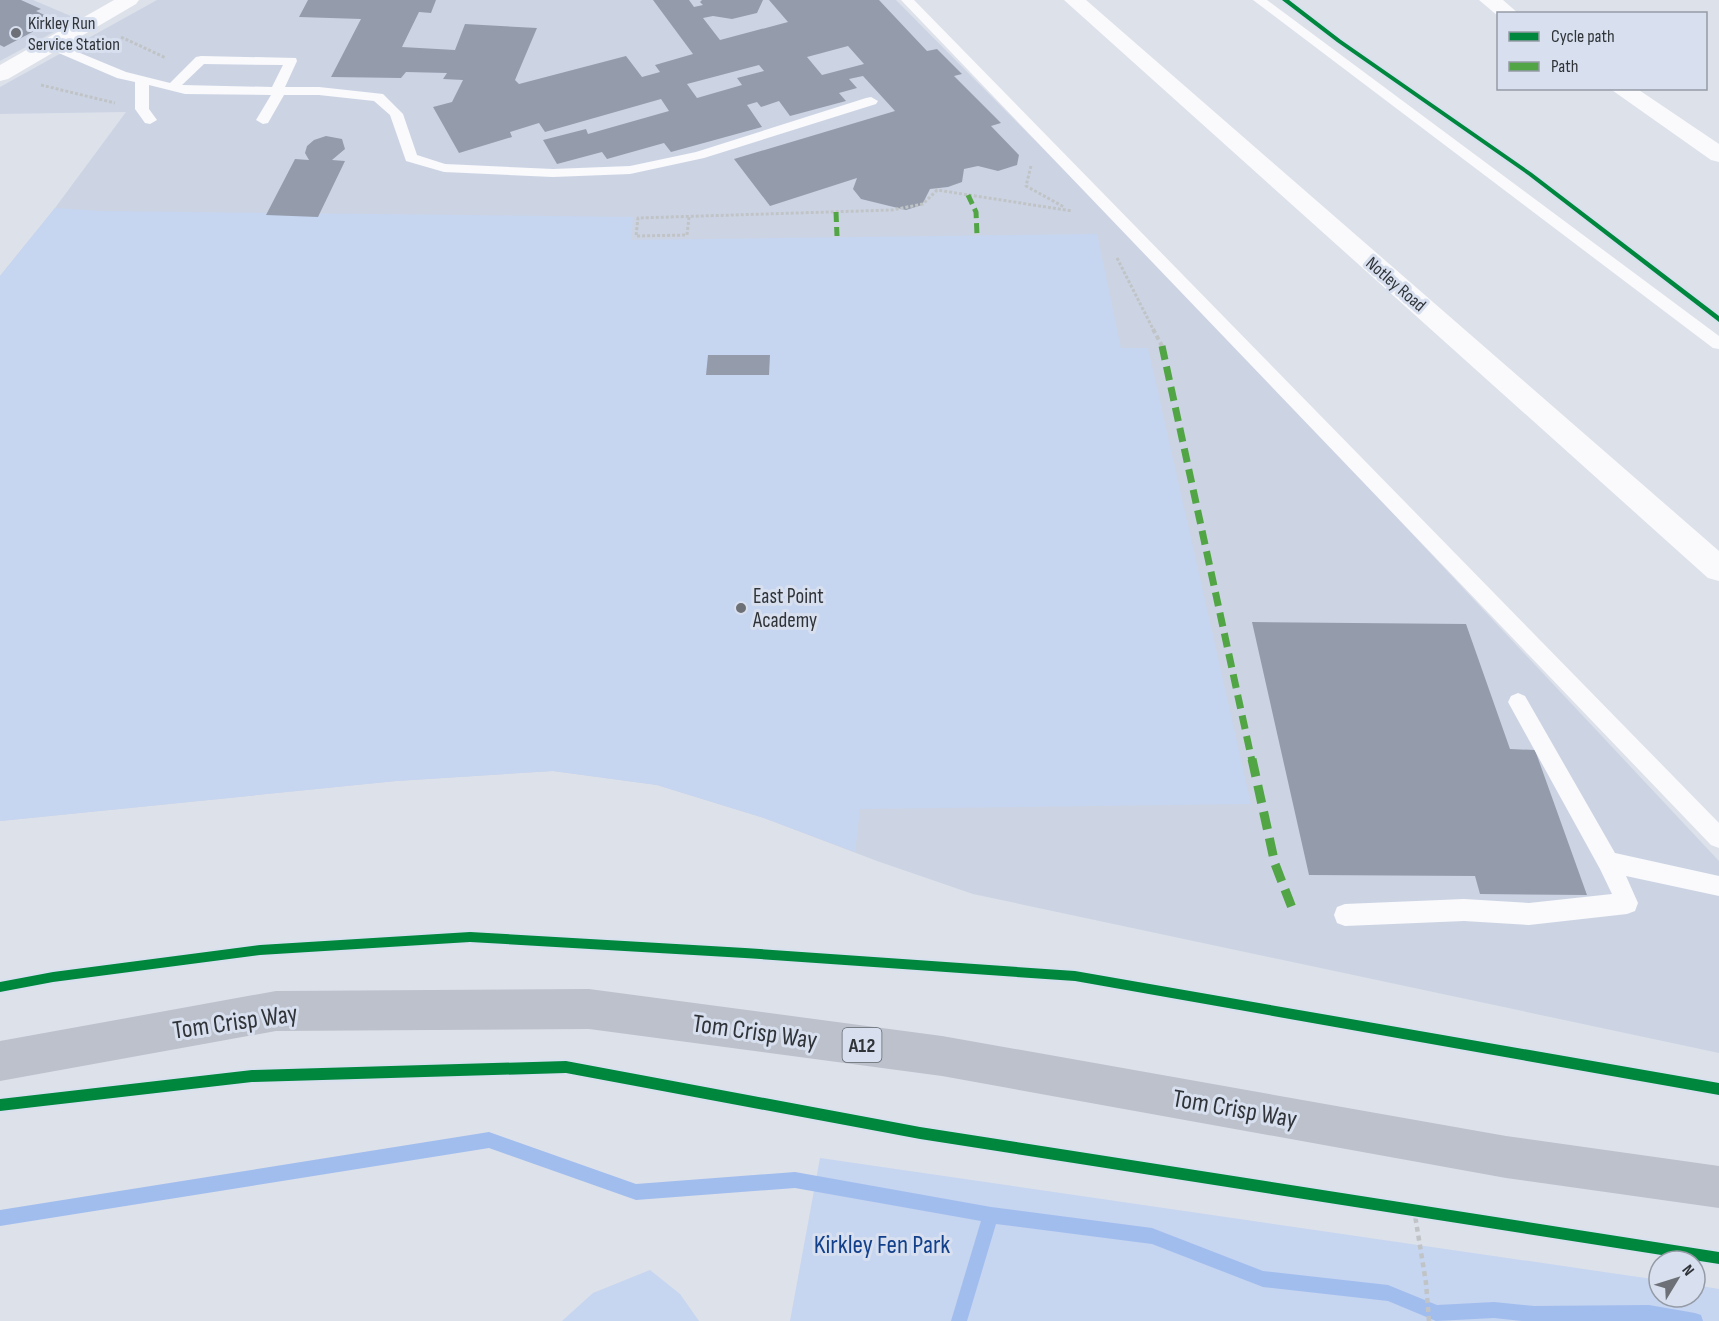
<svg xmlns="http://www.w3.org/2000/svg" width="1719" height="1321" font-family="'Sofia Sans Condensed',sans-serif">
  <rect width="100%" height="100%" fill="#dde1ea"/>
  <path fill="#ccd4e4" d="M 0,0 L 33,0 L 78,19 L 0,61 Z
    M 157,0 L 896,0 L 1097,203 L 1329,445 L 1719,861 L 1719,1053 L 973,894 L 877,861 L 764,818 L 657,785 L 553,771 L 396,781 L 0,821 L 0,276 L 55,208 L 126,112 L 0,114 L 0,87 Z"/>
  <path fill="#c6d5f0" d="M 55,208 L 100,211 L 633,217 L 631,240 L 1097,234 L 1121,348 L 1148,348 L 1251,804 L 860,809 L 855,852 L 764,818 L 657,785 L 553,771 L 396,781 L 0,821 L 0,276 Z
    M 820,1158 L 1659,1280 L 1659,1297 L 1695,1297 L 1695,1285 L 1719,1289 L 1719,1321 L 790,1321 Z
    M 650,1270 L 680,1294 L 699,1321 L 562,1321 L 593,1293 Z"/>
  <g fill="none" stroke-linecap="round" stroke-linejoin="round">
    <path fill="#a1bdee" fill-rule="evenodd" d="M 489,1132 L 636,1184 L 795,1172 L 991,1207 L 1152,1228 L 1263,1271 L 1388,1285 L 1437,1305 L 1494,1302 L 1534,1306 L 1649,1305 L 1695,1313 L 1701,1315 L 1703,1321 L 1522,1321 L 1494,1318 L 1436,1321 L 1388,1301 L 1263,1287 L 1152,1244 L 996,1224 L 967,1321 L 951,1321 L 981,1221 L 795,1188 L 636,1200 L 489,1148 L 0,1226 L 0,1210 Z"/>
  </g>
  <path fill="#949cac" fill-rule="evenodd" d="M 0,0 L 21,0 L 41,9 L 36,11 L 55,20 L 4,47 L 0,45 Z
    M 308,0 L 436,0 L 431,13 L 419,12 L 402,47 L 455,50 L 465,24 L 537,28 L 515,80 L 519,84 L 626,56 L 642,77 L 660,72 L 655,65 L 693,54 L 653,0 L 689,0 L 694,7 L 703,5 L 700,2 L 702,0 L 763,0 L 757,13 L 732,19 L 713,16 L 703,18 L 720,40 L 788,22 L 769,0 L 879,0 L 927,51 L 937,49 L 962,74 L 954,76 L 1001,123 L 991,126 L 1019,155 L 1017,165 L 998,171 L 978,166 L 964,169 L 962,182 L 948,187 L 930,189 L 922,205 L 906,210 L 861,199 L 853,189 L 857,178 L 770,206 L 734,159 L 895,111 L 863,76 L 849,79 L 857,88 L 839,93 L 846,101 L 790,116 L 779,101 L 761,107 L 757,102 L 747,105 L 762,127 L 671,152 L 664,143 L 607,159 L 602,152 L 557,164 L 543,140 L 586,129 L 588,134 L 669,111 L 661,99 L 545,132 L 539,123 L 510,132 L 512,137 L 459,153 L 433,107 L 452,102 L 463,80 L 443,79 L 447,73 L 406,72 L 401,78 L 331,77 L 361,19 L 299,17 ZM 848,46 L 864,64 L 822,75 L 807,57 ZM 759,65 L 764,71 L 737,78 L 742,85 L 697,98 L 687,84 Z
    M 326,136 L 342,139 L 345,149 L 332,160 L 345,161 L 318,217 L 266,215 L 295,159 L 309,160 L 305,153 L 307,146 L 314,140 Z
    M 708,355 L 770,355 L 769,375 L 706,375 Z
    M 1252,622 L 1466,624 L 1510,749 L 1535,750 L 1587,895 L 1480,894 L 1475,876 L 1309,875 Z"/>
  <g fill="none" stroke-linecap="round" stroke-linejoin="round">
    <path stroke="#c1c4c6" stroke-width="3" stroke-dasharray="3 2" stroke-linecap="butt" d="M 121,37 L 166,58
      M 41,85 L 115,103
      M 1031,166 L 1026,186 L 1064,207
      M 689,217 L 687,235 L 636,236 L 638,218 L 892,210 L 923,204 L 937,190 L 1072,211
      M 1117,258 L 1154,331"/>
    <path stroke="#c1c4c6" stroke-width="4" stroke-dasharray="4.5 3" stroke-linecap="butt" d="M 1153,329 L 1162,346"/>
    <path stroke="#c1c4c6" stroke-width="4.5" stroke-dasharray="5 4" stroke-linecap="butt" d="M 1414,1209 L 1426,1283 L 1429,1321"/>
    <path fill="#fafafc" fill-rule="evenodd" d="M 901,0 L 914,0 L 1719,823 L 1719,848 L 1711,845 Z
      M 1253,0 L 1267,0 L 1719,336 L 1719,349 L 1713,348 Z
      M 51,41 L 126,72 L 170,83 L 196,57 L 201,56 L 296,58 L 297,61 L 285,87 L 319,87 L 383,94 L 403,114 L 417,155 L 445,164 L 553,169 L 630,166 L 696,152 L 866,98 L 871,97 L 878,101 L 876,104 L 704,158 L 630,174 L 553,177 L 444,172 L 406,161 L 390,115 L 374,101 L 319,95 L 284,95 L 268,123 L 263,124 L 256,120 L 271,95 L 185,94 L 149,85 L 149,109 L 157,120 L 150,124 L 145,123 L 135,109 L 135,82 L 117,78 L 47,48 L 45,45 ZM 204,64 L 283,65 L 272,87 L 182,85 Z
      M 1518,693 L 1525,696 L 1615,853 L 1719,876 L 1719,896 L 1626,876 L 1638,903 L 1635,911 L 1627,914 L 1529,925 L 1464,921 L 1345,926 L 1337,923 L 1334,915 L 1337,907 L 1345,904 L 1464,899 L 1529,903 L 1612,894 L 1600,869 L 1508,702 L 1511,696 Z"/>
    <path fill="#fafafc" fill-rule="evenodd" d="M 1064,0 L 1086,0 L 1719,551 L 1719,581 L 1708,578 Z
      M 1479,0 L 1503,0 L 1519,14 L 1498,14 L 1498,16 Z
      M 1609,88 L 1636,88 L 1719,144 L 1719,162 L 1711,160 Z"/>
    <path fill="#fafafc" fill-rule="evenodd" d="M 114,0 L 139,0 L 136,4 L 8,79 L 0,81 L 0,65 Z"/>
    <path fill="#bcc1cb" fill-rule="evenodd" d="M 589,989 L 942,1036 L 1506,1136 L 1719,1166 L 1719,1208 L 1506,1178 L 942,1076 L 589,1029 L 276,1031 L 0,1081 L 0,1041 L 276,991 Z"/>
    <path stroke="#52a545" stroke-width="5" stroke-dasharray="10 5" stroke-linecap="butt" d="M 968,195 L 976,212 L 977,235
      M 836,212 L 837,236"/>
    <path stroke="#52a545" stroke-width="7" stroke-dasharray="14 7" stroke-linecap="butt" d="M 1162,346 L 1252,761"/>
    <path stroke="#52a545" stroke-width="9" stroke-dasharray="18 9" stroke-linecap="butt" d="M 1252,759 L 1275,864 L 1294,913"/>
    <defs>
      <path id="cycleway" d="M 1282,0 L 1289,0 L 1341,40 L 1532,173 L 1719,316 L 1719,322 L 1528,175 L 1337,42 Z
        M 470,932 L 745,948 L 1075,971 L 1719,1083 L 1719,1095 L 1075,981 L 745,958 L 470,942 L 260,955 L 53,982 L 0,992 L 0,982 L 53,972 L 260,945 Z
        M 566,1061 L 920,1127 L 1719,1252 L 1719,1264 L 920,1139 L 566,1073 L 252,1082 L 0,1111 L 0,1099 L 252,1070 Z"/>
    </defs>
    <use href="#cycleway" stroke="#d8e0ef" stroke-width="4"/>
    <use href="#cycleway" fill="#00873e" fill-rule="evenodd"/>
  </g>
  <g fill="#6d7177" stroke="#d8e0ef" stroke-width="2">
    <circle cx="16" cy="33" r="6"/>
    <circle cx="741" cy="608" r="6"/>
  </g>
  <g text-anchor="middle" stroke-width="6" stroke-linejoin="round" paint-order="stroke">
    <g font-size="18" fill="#303439" stroke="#d8e0ef" text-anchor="start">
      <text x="28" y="29">Kirkley Run<tspan x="28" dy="21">Service Station</tspan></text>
    </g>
    <g font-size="18" fill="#303439" stroke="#d8e0ef">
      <text transform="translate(1396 284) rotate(41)" y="6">Notley Road</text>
    </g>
    <rect fill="#d8e0ef" stroke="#626870" stroke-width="1.5" x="842.5" y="1028" width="39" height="34" rx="4.5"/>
    <g font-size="20" font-weight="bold" fill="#303439">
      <text x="862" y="1052">A12</text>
    </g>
    <g font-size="21" fill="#303439" stroke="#d8e0ef" text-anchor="start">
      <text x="753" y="603">East Point<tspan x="753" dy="24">Academy</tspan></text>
    </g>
    <g font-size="26" fill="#303439" stroke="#d8e0ef">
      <text transform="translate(235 1021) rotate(-8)" y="9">Tom Crisp Way</text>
      <text transform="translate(755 1031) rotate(8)" y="9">Tom Crisp Way</text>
      <text transform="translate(1235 1108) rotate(10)" y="9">Tom Crisp Way</text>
    </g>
    <g font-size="26" fill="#12408b" stroke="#d8e0ef">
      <text x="882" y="1253">Kirkley Fen Park</text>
    </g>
  </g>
  <rect x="1497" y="12" width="210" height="78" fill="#d8e0ef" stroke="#959ba6" stroke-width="1.5"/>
  <rect x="1509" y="32" width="30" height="9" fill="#00873e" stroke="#959ba6" stroke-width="1.5"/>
  <text x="1551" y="42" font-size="18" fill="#303439">Cycle path</text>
  <rect x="1509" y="62" width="30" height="9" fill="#52a545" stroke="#959ba6" stroke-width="1.5"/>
  <text x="1551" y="72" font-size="18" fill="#303439">Path</text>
  <g transform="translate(1677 1279) rotate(52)"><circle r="28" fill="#d8e0ef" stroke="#959ba6" stroke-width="1.5"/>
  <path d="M0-4.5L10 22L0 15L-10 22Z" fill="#6d7177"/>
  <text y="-9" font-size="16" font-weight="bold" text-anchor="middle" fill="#303439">N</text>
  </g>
</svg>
